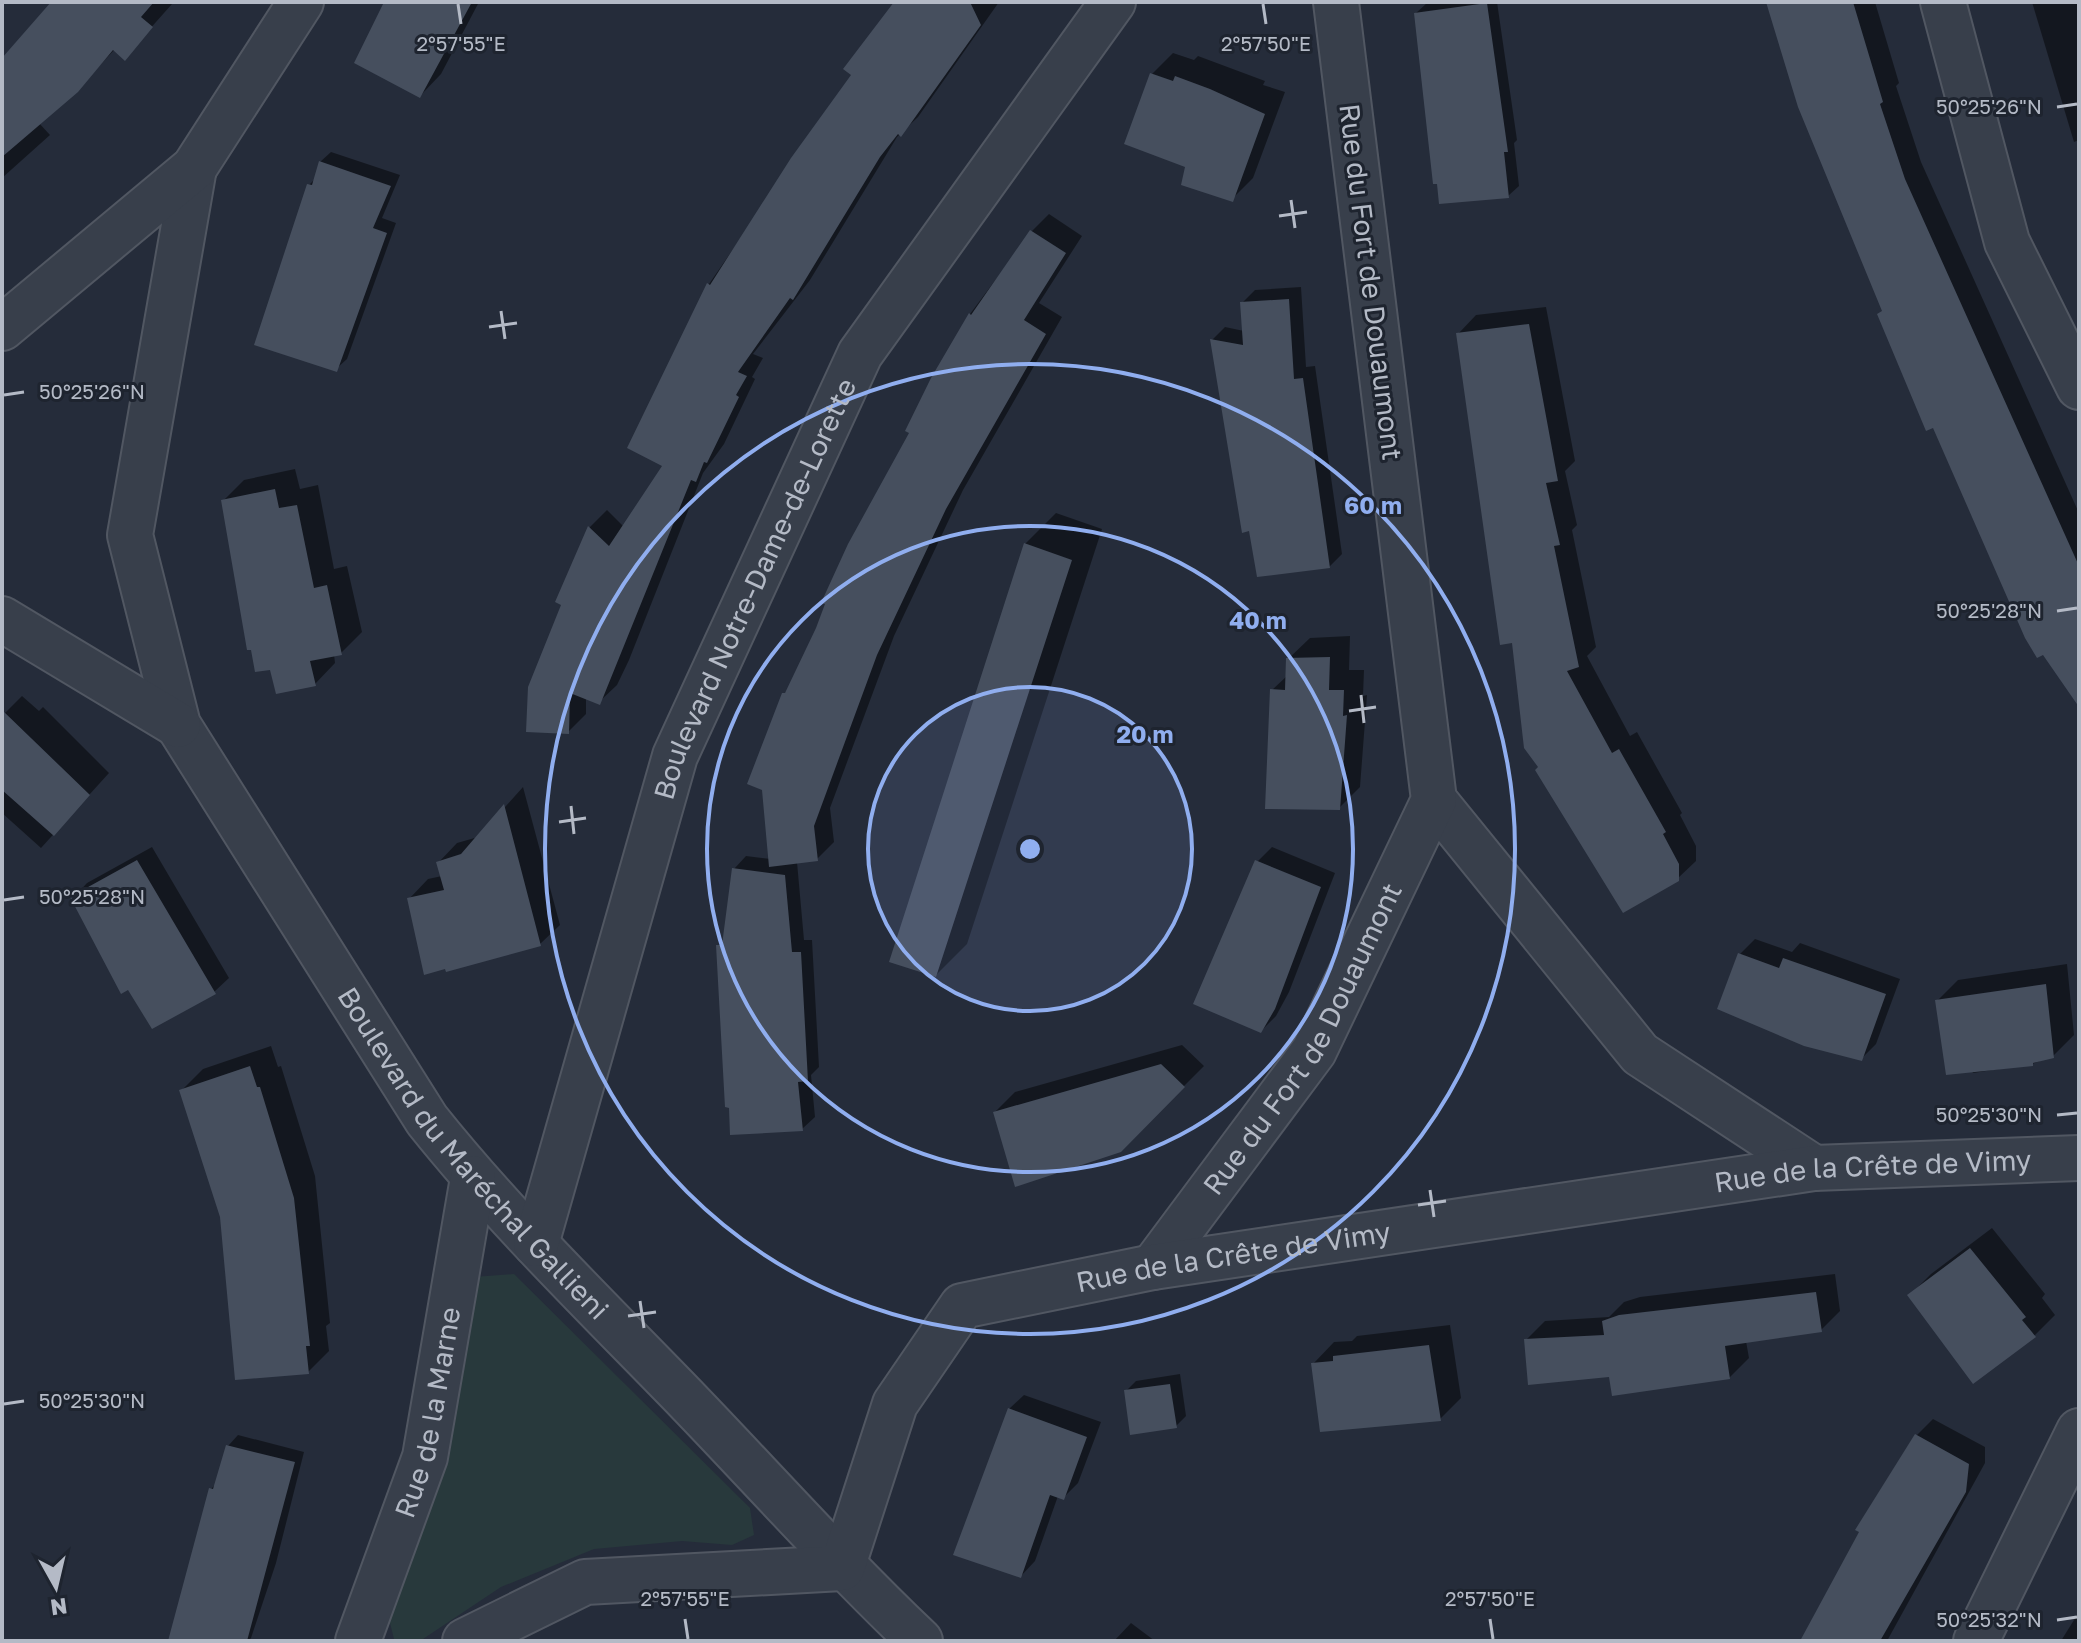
<svg xmlns="http://www.w3.org/2000/svg" width="2081" height="1643" font-family="'Golos Text',sans-serif">
  <rect width="100%" height="100%" fill="#252c3a"/>
  <path fill="#28393c" d="M 514,1274 L 750,1508 L 754,1535 L 732,1545 L 682,1541 L 594,1549 L 501,1587 L 420,1641 L 394,1639 L 388,1615 L 474,1277 Z"/>
  <path fill="#0007" d="M 53,2 L 172,4 L 124,58 L 115,49 L 77,90 L 39,123 L 50,135 L 2,178 L 2,59 Z
    M 388,2 L 479,2 L 441,74 L 420,96 Z
    M 896,2 L 999,2 L 918,117 L 897,137 L 810,280 L 753,354 L 763,358 L 752,377 L 755,379 L 724,444 L 703,473 L 629,660 L 617,685 L 599,702 L 586,697 L 586,714 L 568,732 L 564,604 L 558,601 L 590,527 L 607,510 L 624,527 L 665,465 L 629,447 L 709,284 L 854,74 Z
    M 1497,2 L 1517,140 L 1514,143 L 1519,186 L 1508,196 L 1416,13 L 1427,3 Z
    M 1770,2 L 1875,2 L 1899,83 L 1896,86 L 1921,162 L 2079,513 L 2079,702 Z
    M 2032,2 L 2079,2 L 2079,140 L 2074,142 Z
    M 1173,53 L 1194,60 L 1198,56 L 1265,81 L 1263,85 L 1285,92 L 1253,178 L 1232,199 L 1187,166 L 1152,74 Z
    M 331,152 L 400,175 L 382,218 L 396,223 L 347,359 L 336,369 L 309,185 L 316,178 L 320,162 Z
    M 1049,214 L 1082,236 L 1039,303 L 1062,317 L 963,490 L 894,636 L 830,808 L 834,842 L 817,859 L 797,862 L 804,940 L 812,940 L 819,1067 L 811,1075 L 815,1117 L 802,1129 L 718,946 L 725,939 L 734,869 L 746,856 L 771,859 L 784,694 L 790,688 L 970,314 L 1032,231 Z
    M 1301,287 L 1306,367 L 1315,366 L 1342,554 L 1329,567 L 1212,340 L 1225,327 L 1244,331 L 1242,303 L 1255,290 Z
    M 1546,307 L 1575,461 L 1565,471 L 1577,525 L 1572,530 L 1596,647 L 1587,656 L 1630,736 L 1637,732 L 1682,813 L 1680,815 L 1696,846 L 1696,861 L 1677,879 L 1514,641 L 1458,334 L 1476,315 Z
    M 295,469 L 300,489 L 318,485 L 334,569 L 347,566 L 362,632 L 341,653 L 334,654 L 335,663 L 315,684 L 223,501 L 244,480 Z
    M 1056,513 L 1102,529 L 967,944 L 936,975 L 1025,544 Z
    M 1350,636 L 1349,670 L 1364,670 L 1363,696 L 1367,695 L 1360,787 L 1339,808 L 1272,690 L 1288,675 L 1288,659 L 1310,638 Z
    M 22,696 L 39,711 L 43,707 L 109,773 L 41,848 L 2,813 L 2,716 Z
    M 523,787 L 560,925 L 540,944 L 409,899 L 428,879 L 442,876 L 438,863 L 457,843 L 478,837 Z
    M 152,847 L 229,978 L 214,992 L 129,988 L 73,898 L 87,883 Z
    M 1272,847 L 1335,873 L 1289,992 L 1276,1016 L 1261,1031 L 1257,862 Z
    M 1755,939 L 1792,952 L 1800,943 L 1900,979 L 1876,1044 L 1861,1059 L 1740,954 Z
    M 2067,964 L 2074,1035 L 2053,1056 L 2032,1064 L 1973,1073 L 1937,1001 L 1958,980 Z
    M 1182,1045 L 1204,1066 L 1119,1151 L 995,1112 L 1015,1092 Z
    M 271,1046 L 278,1067 L 281,1066 L 315,1176 L 330,1323 L 326,1326 L 329,1351 L 308,1372 L 221,1216 L 182,1090 L 203,1069 Z
    M 1992,1228 L 2045,1294 L 2042,1298 L 2055,1315 L 2034,1336 L 1910,1295 L 1931,1274 Z
    M 1835,1274 L 1840,1311 L 1821,1330 L 1746,1341 L 1749,1358 L 1730,1377 L 1611,1375 L 1526,1340 L 1545,1321 L 1609,1317 L 1624,1302 L 1640,1297 Z
    M 1450,1325 L 1461,1398 L 1440,1419 L 1313,1364 L 1334,1342 L 1352,1341 L 1357,1336 Z
    M 1180,1374 L 1186,1416 L 1176,1426 L 1126,1391 L 1136,1381 Z
    M 1024,1395 L 1101,1422 L 1078,1483 L 1063,1498 L 1058,1496 L 1035,1561 L 1021,1576 L 1009,1409 Z
    M 1933,1419 L 1985,1447 L 1985,1463 L 1887,1641 L 1804,1641 L 1916,1436 Z
    M 238,1435 L 304,1452 L 276,1563 L 251,1638 L 248,1641 L 215,1641 L 211,1489 L 217,1483 L 228,1446 Z
    M 2079,1612 L 2079,1641 L 2061,1641 L 2064,1636 Z
    M 1131,1623 L 1155,1641 L 1114,1641 Z"/>
  <path fill="#464f5e" d="M 51,2 L 154,2 L 141,17 L 153,27 L 125,61 L 113,50 L 78,92 L 2,157 L 2,58 Z
    M 384,2 L 472,2 L 420,98 L 354,63 Z
    M 894,2 L 970,2 L 981,25 L 901,137 L 898,134 L 880,157 L 793,300 L 790,298 L 738,372 L 747,376 L 736,395 L 739,397 L 707,463 L 704,462 L 696,482 L 691,480 L 600,705 L 570,693 L 569,734 L 526,732 L 528,687 L 561,605 L 555,602 L 588,526 L 609,546 L 662,466 L 627,448 L 707,283 L 710,285 L 791,158 L 851,75 L 843,69 Z
    M 1766,2 L 1853,2 L 1883,102 L 1880,104 L 1905,179 L 2079,566 L 2079,707 L 2043,655 L 2037,658 L 2025,638 L 1933,428 L 1926,431 L 1877,314 L 1882,311 L 1798,107 Z
    M 1487,3 L 1508,152 L 1504,152 L 1509,198 L 1439,204 L 1437,184 L 1433,184 L 1414,13 Z
    M 1150,73 L 1173,81 L 1175,76 L 1210,89 L 1265,114 L 1233,202 L 1181,185 L 1185,167 L 1124,144 Z
    M 319,161 L 391,186 L 373,228 L 387,233 L 337,372 L 254,345 L 307,184 L 312,185 Z
    M 1030,230 L 1066,253 L 1024,320 L 1046,334 L 946,509 L 877,655 L 814,826 L 818,861 L 769,867 L 762,790 L 747,784 L 782,693 L 785,693 L 816,628 L 825,604 L 821,603 L 848,544 L 909,433 L 905,431 L 931,378 L 969,313 L 971,315 Z
    M 1289,299 L 1294,379 L 1303,378 L 1330,568 L 1257,577 L 1249,531 L 1242,533 L 1210,339 L 1243,345 L 1240,302 Z
    M 1529,324 L 1558,481 L 1546,483 L 1560,545 L 1554,546 L 1579,667 L 1567,671 L 1612,753 L 1619,749 L 1666,832 L 1663,834 L 1679,864 L 1679,881 L 1623,913 L 1535,770 L 1538,767 L 1524,748 L 1512,643 L 1500,645 L 1456,333 Z
    M 275,489 L 279,508 L 297,505 L 314,588 L 327,585 L 342,655 L 310,661 L 316,686 L 276,694 L 270,670 L 255,672 L 251,650 L 247,650 L 221,500 Z
    M 1024,543 L 1072,560 L 936,977 L 889,962 Z
    M 1330,657 L 1329,690 L 1344,690 L 1343,716 L 1347,715 L 1340,810 L 1265,809 L 1270,689 L 1285,690 L 1286,658 Z
    M 2,710 L 90,795 L 54,836 L 2,790 Z
    M 504,804 L 541,946 L 446,972 L 445,969 L 424,975 L 407,898 L 444,890 L 436,862 L 461,854 Z
    M 137,860 L 216,994 L 152,1029 L 128,990 L 121,994 L 70,897 Z
    M 1255,860 L 1321,887 L 1275,1009 L 1261,1033 L 1193,1004 Z
    M 732,868 L 785,875 L 792,952 L 801,952 L 808,1081 L 798,1082 L 803,1131 L 730,1135 L 729,1108 L 725,1107 L 716,945 L 722,945 Z
    M 1738,953 L 1779,968 L 1783,958 L 1886,994 L 1862,1061 L 1804,1046 L 1717,1009 Z
    M 2046,984 L 2054,1058 L 2033,1063 L 2033,1066 L 1946,1075 L 1935,1000 Z
    M 1161,1064 L 1185,1087 L 1121,1152 L 1015,1187 L 993,1112 Z
    M 250,1066 L 257,1087 L 260,1087 L 294,1198 L 310,1346 L 306,1346 L 309,1374 L 235,1380 L 220,1217 L 179,1090 Z
    M 1970,1248 L 2026,1317 L 2022,1320 L 2036,1337 L 1973,1384 L 1907,1295 Z
    M 1816,1292 L 1822,1332 L 1725,1346 L 1730,1379 L 1612,1396 L 1609,1377 L 1528,1385 L 1524,1339 L 1604,1335 L 1602,1321 L 1619,1315 Z
    M 1429,1345 L 1441,1421 L 1320,1432 L 1311,1363 L 1333,1361 L 1333,1356 Z
    M 1170,1384 L 1177,1428 L 1130,1435 L 1124,1390 Z
    M 1008,1408 L 1087,1437 L 1064,1500 L 1050,1495 L 1021,1578 L 953,1555 Z
    M 1915,1434 L 1969,1464 L 1966,1492 L 1880,1641 L 1800,1641 L 1859,1532 L 1855,1530 Z
    M 226,1445 L 295,1462 L 247,1641 L 168,1641 L 209,1488 L 213,1489 Z"/>
  <g fill="none" stroke-linecap="round" stroke-linejoin="round">
    <defs>
      <g id="street">
        <path d="M 1943,2 L 2007,242 L 2079,387"/>
        <path id="s1" d="M 194,168 L 130,535 L 178,725 L 427,1120 C 507,1220 599,1309 688,1401 C 765,1481 839,1564 920,1641"/>
        <path d="M 2,328 L 194,168 L 301,2"/>
        <path d="M 2,619 L 178,725"/>
        <path d="M 1434,800 L 1640,1054 L 1814,1168"/>
        <path id="s2" d="M 536,1244 L 675,756 L 860,354 L 1113,2"/>
        <path id="s3" d="M 1153,1267 L 1314,1051 L 1434,800 L 1336,2"/>
        <path id="s4" d="M 358,1641 L 425,1457 L 473,1178"/>
        <path id="s5" d="M 465,1641 L 585,1582 L 842,1568 L 895,1404 L 962,1306 L 1153,1267 L 1814,1168 L 2079,1158"/>
        <path d="M 1976,1641 L 2079,1431"/>
      </g>
    </defs>
    <use href="#street" stroke="#515762" stroke-width="48"/>
    <use href="#street" stroke="#383f4b" stroke-width="44"/>
  </g>
  <path fill="none" stroke="#b4bac6" stroke-width="3" d="M 458,4 L 461,24M 1263,4 L 1266,24M 2057,107 L 2077,104M 1291,200 L 1295,228M 1279,216 L 1307,212M 501,311 L 505,339M 489,327 L 517,323M 4,395 L 24,392M 2057,611 L 2077,608M 1361,695 L 1364,723M 1349,711 L 1376,707M 571,806 L 574,834M 559,822 L 586,818M 4,900 L 24,897M 2057,1115 L 2077,1113M 1430,1190 L 1434,1217M 1418,1205 L 1446,1201M 640,1301 L 644,1328M 628,1316 L 656,1312M 4,1404 L 24,1401M 685,1619 L 688,1639M 1490,1619 L 1493,1639M 2057,1620 L 2077,1617"/>
  <circle cx="1030" cy="849" r="162" fill="#90aeef" fill-opacity=".12"/>
  <g fill="none" stroke="#90aeef" stroke-width="4">
    <circle cx="1030" cy="849" r="162"/>
    <circle cx="1030" cy="849" r="323"/>
    <circle cx="1030" cy="849" r="485"/>
  </g>
  <g text-anchor="middle" stroke-width="6" stroke-linejoin="round" paint-order="stroke">
    <g font-size="28" fill="#b4bac6" stroke="#1e242f">
      <text transform="translate(1371 282) rotate(83)" y="10">Rue du Fort de Douaumont</text>
      <text dy="10" stroke="none"><textPath href="#s2" startOffset="692">Boulevard Notre-Dame-de-Lorette</textPath></text>
      <text dy="10" stroke="none"><textPath href="#s3" startOffset="274">Rue du Fort de Douaumont</textPath></text>
      <text dy="10" stroke="none"><textPath href="#s1" startOffset="1090">Boulevard du Maréchal Gallieni</textPath></text>
      <text dy="10" stroke="none"><textPath href="#s5" startOffset="1604">Rue de la Crête de Vimy</textPath></text>
      <text dy="10" stroke="none"><textPath href="#s5" startOffset="958">Rue de la Crête de Vimy</textPath></text>
      <text dy="10" stroke="none"><textPath href="#s4" startOffset="240">Rue de la Marne</textPath></text>
    </g>
  </g>
  <g font-size="20" text-anchor="middle" fill="#b4bac6" stroke="#1e242f" stroke-width="6" stroke-linejoin="round" paint-order="stroke">
    <text x="461" y="51">2°57'55"E</text>
    <text x="1266" y="51">2°57'50"E</text>
    <text x="1989" y="114">50°25'26"N</text>
    <text x="92" y="399">50°25'26"N</text>
    <text x="1989" y="618">50°25'28"N</text>
    <text x="92" y="904">50°25'28"N</text>
    <text x="1989" y="1122">50°25'30"N</text>
    <text x="92" y="1408">50°25'30"N</text>
    <text x="685" y="1606">2°57'55"E</text>
    <text x="1490" y="1606">2°57'50"E</text>
    <text x="1989" y="1627">50°25'32"N</text>
  </g>
  <circle cx="1030" cy="849" r="12" fill="#90aeef" stroke="#1e242f" stroke-width="4"/>
  <g font-size="24" text-anchor="middle" font-weight="bold" fill="#90aeef" stroke="#1e242f" stroke-width="6" stroke-linejoin="round" paint-order="stroke">
    <text x="1373" y="514">60 m</text>
    <text x="1258" y="629">40 m</text>
    <text x="1145" y="743">20 m</text>
  </g>
  <rect width="2081" height="1643" fill="none" stroke="#b4bac6" stroke-width="8"/>
  <g transform="translate(56 1587) rotate(172)" stroke="#1e242f" stroke-width="6" paint-order="stroke">
  <path d="M0-6L14 30L0 20L-14 30Z" fill="#b4bac6"/>
  <text y="-12" font-size="22" font-weight="bold" text-anchor="middle" fill="#b4bac6">N</text>
  </g>
</svg>
